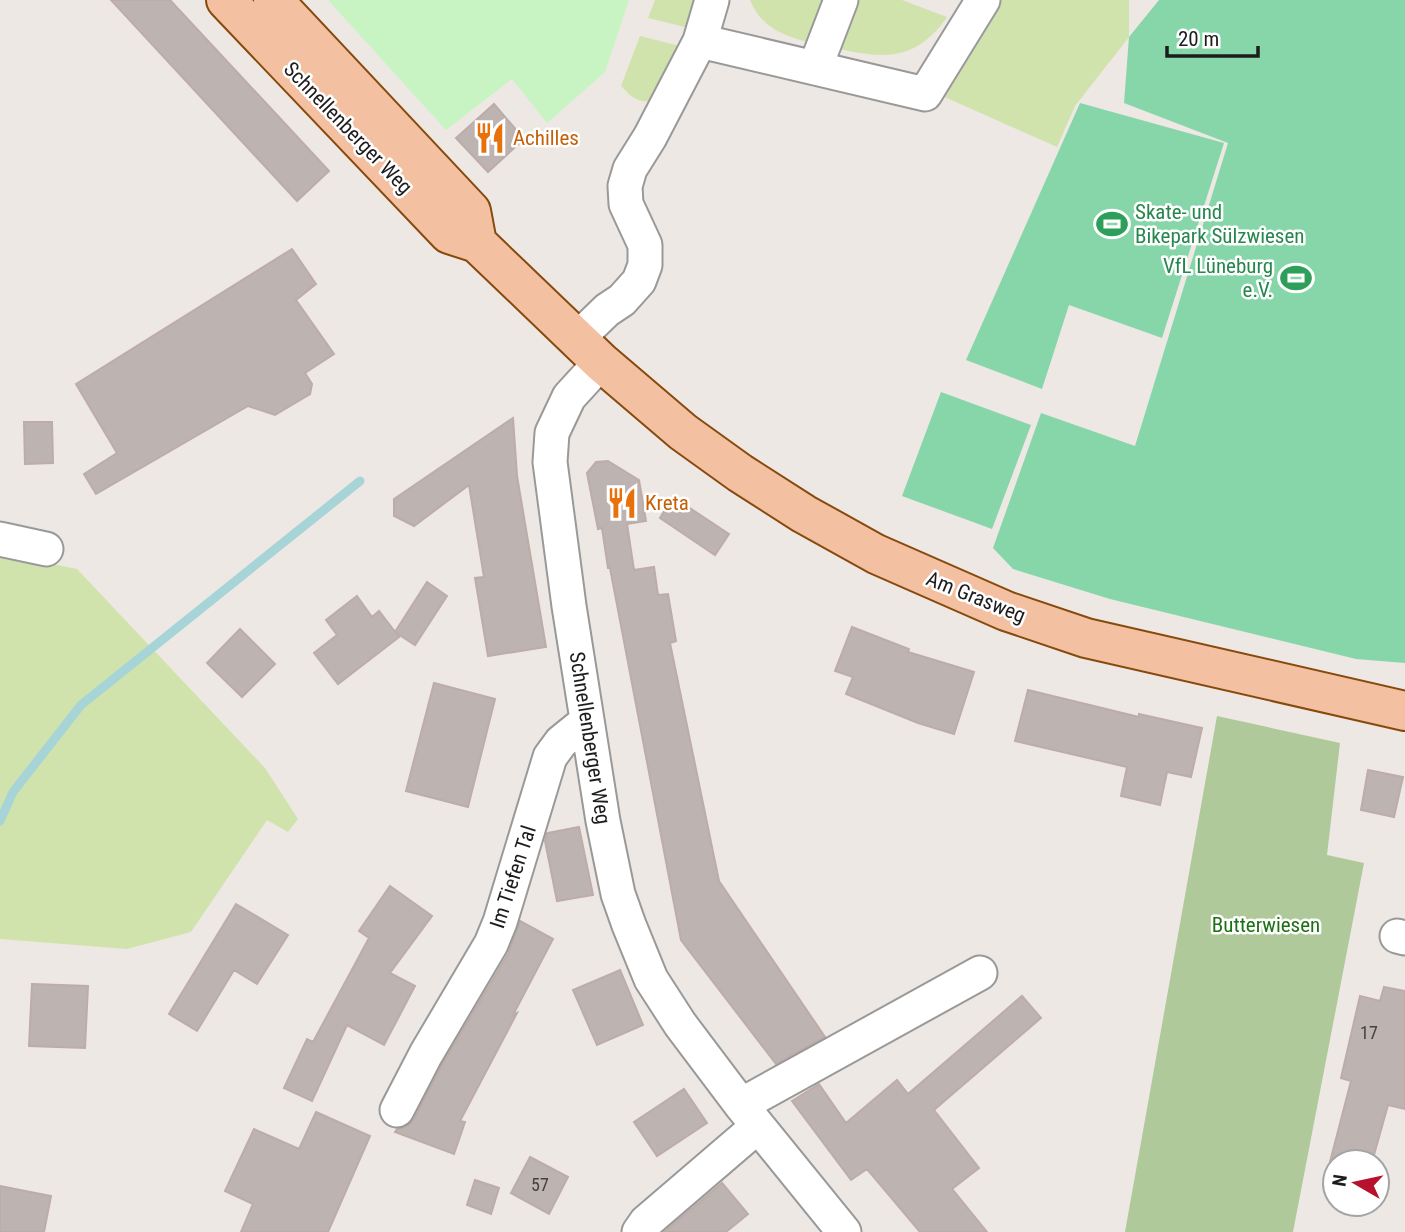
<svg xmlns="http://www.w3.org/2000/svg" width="1405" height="1232" font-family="'Roboto Condensed',sans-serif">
  <rect width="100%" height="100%" fill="#ede8e3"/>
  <path fill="#d1e3ac" d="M 655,0 L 706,0 L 697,30 L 648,18 Z
    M 750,0 L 827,0 L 811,43 C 784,36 761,28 750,0 Z
    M 853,0 L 902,0 L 947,17 C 916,62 883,59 835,48 Z
    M 1001,0 L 1129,0 L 1129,37 L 1075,106 L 1057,147 L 940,95 Z
    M 640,36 L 688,48 L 650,101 C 636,103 630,95 621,86 Z
    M 0,553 L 77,569 L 265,768 L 298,819 L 288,832 L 267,820 L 191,932 L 127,949 L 0,939 Z"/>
  <path fill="#b0c99b" d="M 1217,716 L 1340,743 L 1327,855 L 1364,863 L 1293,1232 L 1125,1232 Z"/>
  <path fill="#c7f4c2" d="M 328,0 L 629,0 L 605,72 L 547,123 L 512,79 L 446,130 Z"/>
  <path fill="#87d6a9" d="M 1159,0 L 1405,0 L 1405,663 L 1356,659 L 1110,599 L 1013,569 L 993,548 L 1041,413 L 1135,446 L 1228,143 L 1124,103 L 1129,37 Z
    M 1080,103 L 1224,143 L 1162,338 L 1069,305 L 1042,389 L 966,360 Z
    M 941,392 L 1031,425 L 992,529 L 902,496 Z"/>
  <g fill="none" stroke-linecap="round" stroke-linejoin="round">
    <path stroke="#a7d4d7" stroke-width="9" d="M 0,821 L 13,792 L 81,705 L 360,481"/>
  </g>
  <path fill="#bdb3b0" stroke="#bdaca7" stroke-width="2" d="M 111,0 L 170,0 L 329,171 L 297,201 Z
    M 494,104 L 524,139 L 488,172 L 456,138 Z
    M 292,249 L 316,284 L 296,300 L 334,354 L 305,373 L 312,384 L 310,394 L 275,415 L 248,406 L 96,494 L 84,474 L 117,453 L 76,384 Z
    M 513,418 L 517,476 L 546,647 L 488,656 L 475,578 L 484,577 L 469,485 L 414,526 L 394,516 L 394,499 Z
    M 24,422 L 52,422 L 53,463 L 25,464 Z
    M 608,461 L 639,480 L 646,521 L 627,524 L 634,570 L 654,567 L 658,595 L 668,594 L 676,641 L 670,643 L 719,881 L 825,1037 L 776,1064 L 681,940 L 610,568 L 608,568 L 602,528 L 598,529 L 587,473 L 596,462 Z
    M 673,497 L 729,534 L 715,555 L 660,518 Z
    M 427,582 L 447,596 L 415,645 L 395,632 Z
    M 357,596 L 372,617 L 379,611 L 399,637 L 338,684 L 314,653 L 337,635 L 326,620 Z
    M 852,627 L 909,649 L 908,652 L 974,672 L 954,734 L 918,723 L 846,694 L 853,677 L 835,671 Z
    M 240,629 L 275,664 L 242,697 L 207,663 Z
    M 434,683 L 495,699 L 468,807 L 406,791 Z
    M 1028,690 L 1139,717 L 1139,714 L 1202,728 L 1191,777 L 1167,772 L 1160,805 L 1121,796 L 1127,767 L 1015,741 Z
    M 1368,770 L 1403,777 L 1394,817 L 1361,810 Z
    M 579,827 L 593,895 L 557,901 L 545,841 L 547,833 Z
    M 390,886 L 432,916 L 390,973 L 415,986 L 384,1045 L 347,1025 L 312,1101 L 284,1088 L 307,1039 L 313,1042 L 369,938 L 359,931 Z
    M 236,904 L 288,935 L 257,984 L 234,970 L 197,1031 L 169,1014 Z
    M 520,921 L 553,939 L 513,1015 L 517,1013 L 460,1121 L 465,1122 L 454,1154 L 395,1132 L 397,1129 L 408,1126 L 414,1119 L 443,1063 L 508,954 Z
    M 620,970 L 643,1025 L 597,1045 L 573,990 Z
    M 32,984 L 88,986 L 85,1048 L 29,1046 Z
    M 1384,987 L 1405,991 L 1405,1109 L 1388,1105 L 1372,1162 L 1330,1162 L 1351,1081 L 1341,1078 L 1360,996 L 1380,1001 Z
    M 1022,996 L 1041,1018 L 934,1110 L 979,1168 L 952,1189 L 987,1232 L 920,1232 L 867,1169 L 851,1180 L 792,1101 L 819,1084 L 846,1123 L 897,1080 L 908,1094 Z
    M 684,1089 L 707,1123 L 657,1156 L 634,1122 Z
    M 316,1112 L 370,1136 L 328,1232 L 241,1232 L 253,1204 L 225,1191 L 254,1129 L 299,1149 Z
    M 530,1157 L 568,1177 L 549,1214 L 511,1193 Z
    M 475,1180 L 499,1188 L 491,1214 L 467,1205 Z
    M 722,1183 L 748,1214 L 726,1232 L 664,1232 Z
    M 0,1186 L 51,1196 L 44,1232 L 0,1232 Z"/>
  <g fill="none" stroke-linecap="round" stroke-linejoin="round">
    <defs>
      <path id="minor" d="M 700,41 L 925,94 L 983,0
        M 815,68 L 841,0
        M 577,339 L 607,310 L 622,300 L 639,281 L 645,265 L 645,245 L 626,204 L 625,186 L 630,169 L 650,137 L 700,41 L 712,0
        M 601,362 L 569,397 L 552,433 L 550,462 L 569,606 L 603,821 L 618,894 L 629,925 L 651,979 L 680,1024 L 741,1105 L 844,1232
        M 0,539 L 46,549
        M 1397,936 L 1405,938
        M 741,1105 L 980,973
        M 397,1110 L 426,1054 L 491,944 L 500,922 L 550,757 L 561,742 L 587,721
        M 639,1232 L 646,1222 L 758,1126"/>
      <path id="major" d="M 226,0 L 449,234 L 477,243 L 601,362 L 683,432 L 740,473 L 804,514 L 876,554 L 1006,611 L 1086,638 L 1405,711
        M 273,0 L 471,211 L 477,243"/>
    </defs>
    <use href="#minor" stroke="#999" stroke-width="37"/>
    <use href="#major" stroke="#88490d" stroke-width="42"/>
    <use href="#minor" stroke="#fff" stroke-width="33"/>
    <use href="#major" stroke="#f3c1a1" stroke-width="38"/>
  </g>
  <defs>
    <symbol id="restaurant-bare" viewBox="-9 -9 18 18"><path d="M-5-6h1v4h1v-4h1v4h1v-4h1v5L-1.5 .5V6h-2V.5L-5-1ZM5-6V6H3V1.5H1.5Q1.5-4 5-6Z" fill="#e8710a" stroke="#fff" stroke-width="2.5" paint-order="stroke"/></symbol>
    <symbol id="stadium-bare" viewBox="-9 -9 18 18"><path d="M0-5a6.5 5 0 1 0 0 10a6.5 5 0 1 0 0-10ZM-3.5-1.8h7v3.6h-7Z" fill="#2e9e5b" stroke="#fff" stroke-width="2.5" paint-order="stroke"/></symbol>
  </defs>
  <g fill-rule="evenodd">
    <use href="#restaurant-bare" x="468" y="116" width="44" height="44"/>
    <use href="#stadium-bare" x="1090" y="202" width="44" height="44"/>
    <use href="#stadium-bare" x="1274" y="256" width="44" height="44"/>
    <use href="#restaurant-bare" x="600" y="481" width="44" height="44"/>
  </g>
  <g text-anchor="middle" stroke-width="5" stroke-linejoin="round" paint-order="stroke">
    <g font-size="18" fill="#444241">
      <text x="1369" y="1039">17</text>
      <text x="540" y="1191">57</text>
    </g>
    <g font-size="21" fill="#1c1c1c" stroke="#fff">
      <text transform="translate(348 128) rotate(46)" y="7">Schnellenberger Weg</text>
      <text transform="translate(976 597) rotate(22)" y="7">Am Grasweg</text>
      <text transform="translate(590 738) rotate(81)" y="7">Schnellenberger Weg</text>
      <text transform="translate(513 877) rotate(-72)" y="7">Im Tiefen Tal</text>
    </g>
    <g font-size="21" fill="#c56008" stroke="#fff" text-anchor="start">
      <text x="513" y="145">Achilles</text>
      <text x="645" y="510">Kreta</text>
    </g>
    <g font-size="21" fill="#27864d" stroke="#fff" text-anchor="start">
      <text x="1135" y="219">Skate- und<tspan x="1135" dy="24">Bikepark Sülzwiesen</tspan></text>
      <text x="1273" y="273" text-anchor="end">VfL Lüneburg<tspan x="1273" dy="24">e.V.</tspan></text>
    </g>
    <g font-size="21" fill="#1d7014" stroke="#fff">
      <text x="1266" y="932">Butterwiesen</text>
    </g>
  </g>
  <g transform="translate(1356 1183) rotate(279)"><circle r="33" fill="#ffffff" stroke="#a4a4a4" stroke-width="2"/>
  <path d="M0-5L12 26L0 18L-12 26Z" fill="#b7112e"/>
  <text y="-10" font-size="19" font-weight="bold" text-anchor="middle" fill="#1c1c1c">N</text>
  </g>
  <path d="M1167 46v10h91v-10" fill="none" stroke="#1c1c1c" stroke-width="3.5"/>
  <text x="1178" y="46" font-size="21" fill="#1c1c1c" stroke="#ffffff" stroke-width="5" paint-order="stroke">20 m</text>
</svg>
